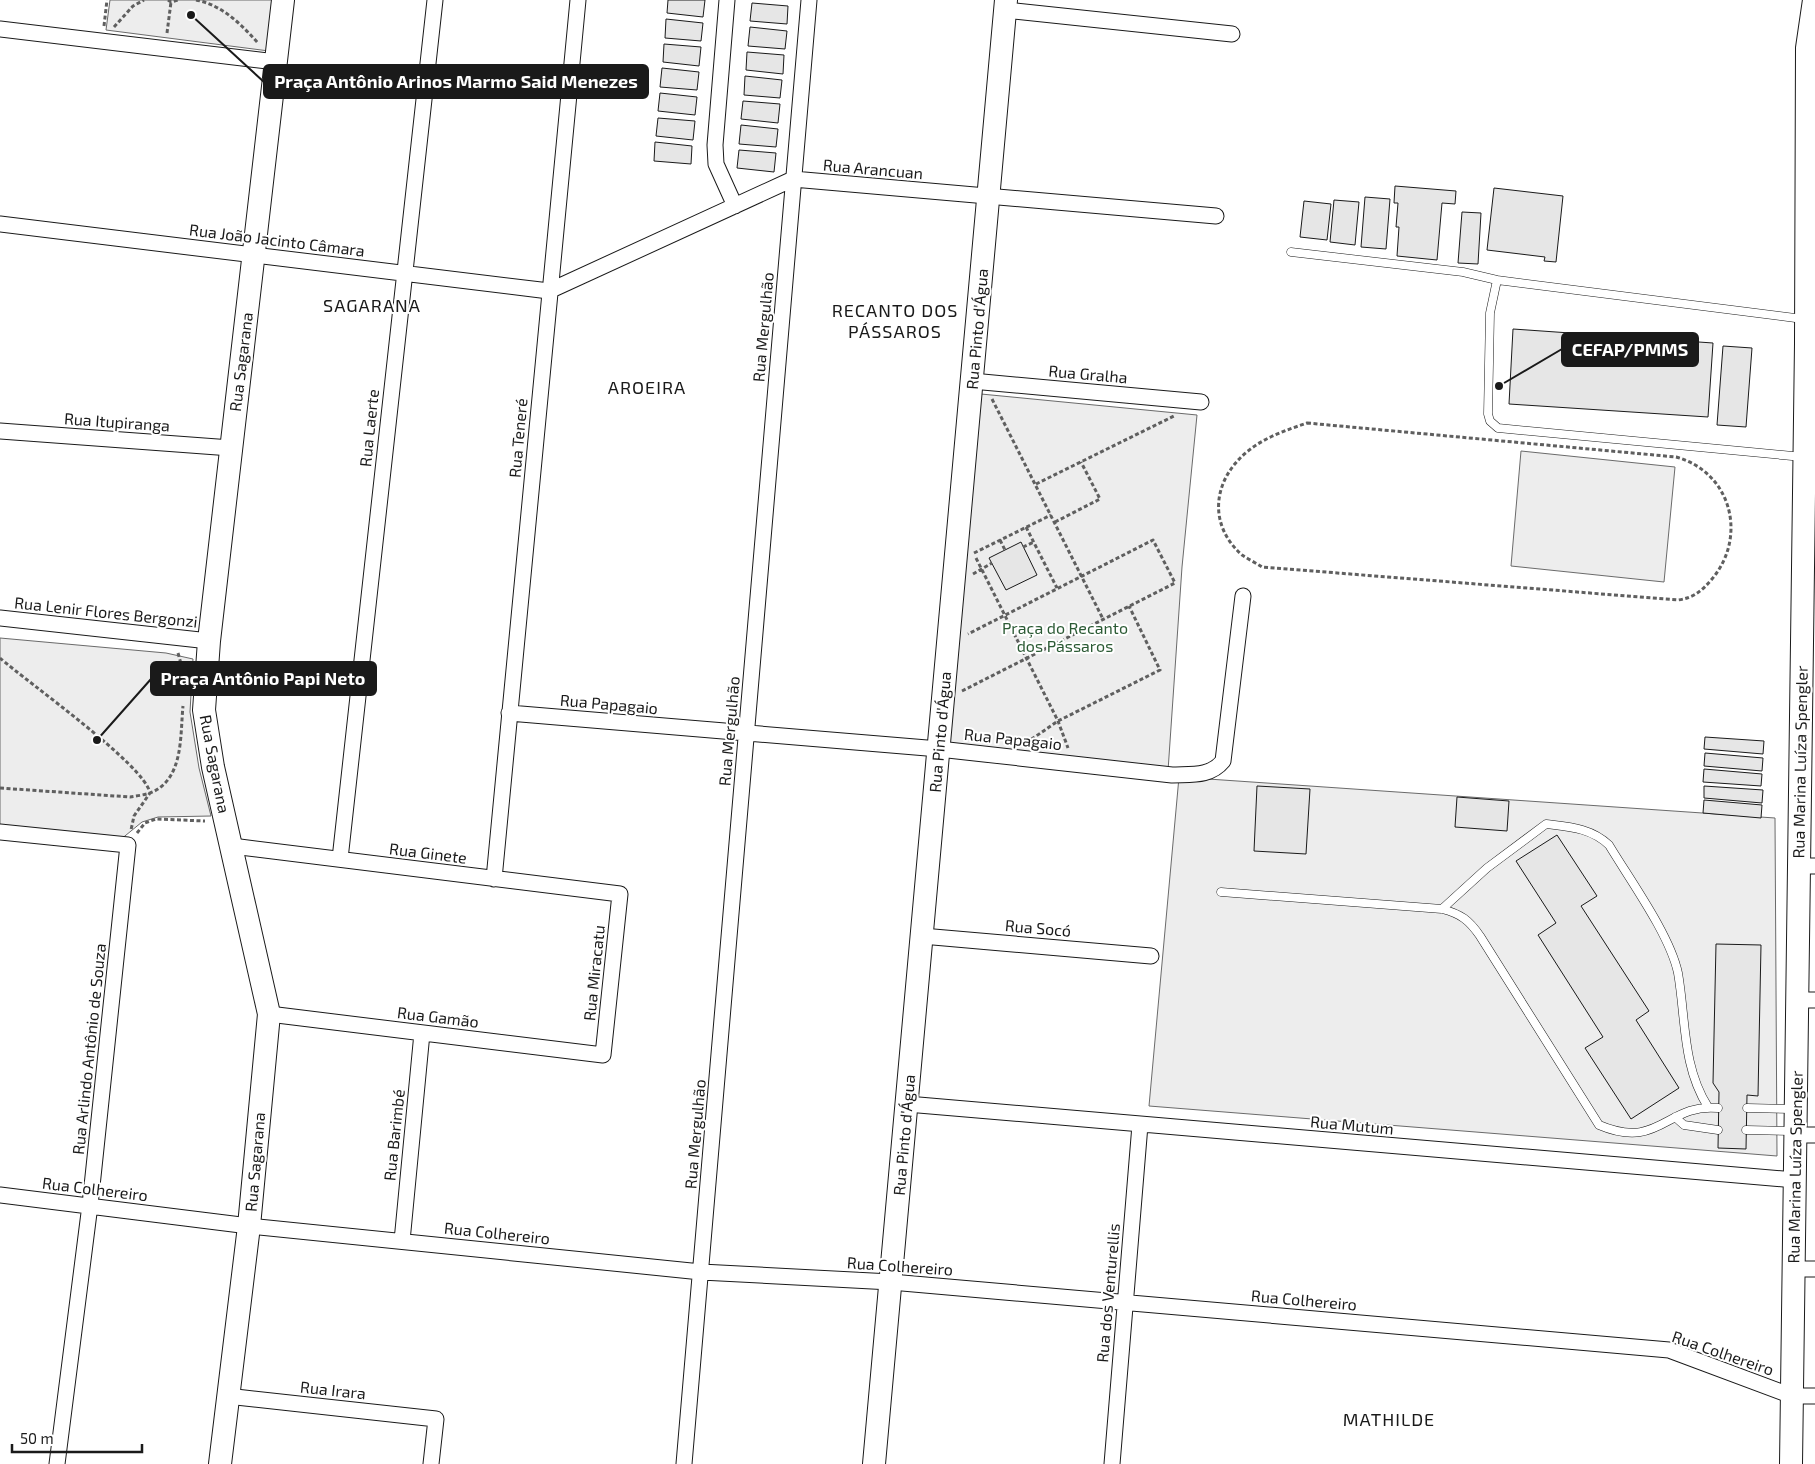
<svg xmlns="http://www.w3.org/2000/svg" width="1815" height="1464" font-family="'Exo 2',sans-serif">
  <rect width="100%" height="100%" fill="#fff"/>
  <path fill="#ededed" stroke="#6a6a6a" d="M 110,0 L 275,0 L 269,51 L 106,30 Z
    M 981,394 L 1197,415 L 1182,567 L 1168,771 L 942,745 Z
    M 1521,451 L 1675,467 L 1664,582 L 1511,566 Z
    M 0,638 L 166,653 L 193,659 L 190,712 L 199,768 L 211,816 L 158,817 L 142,822 L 120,840 L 0,827 Z
    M 1179,777 L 1775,818 L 1777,1156 L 1149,1106 Z"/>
  <path fill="#e6e6e6" stroke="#1a1a1a" d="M 668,0 L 705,0 L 703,17 L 667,13 Z
    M 752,3 L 788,6 L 787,24 L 750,21 Z
    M 666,19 L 703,23 L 701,41 L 665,38 Z
    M 750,27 L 787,31 L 785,49 L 748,46 Z
    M 664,44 L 701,47 L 699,66 L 663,62 Z
    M 747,52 L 784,55 L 783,74 L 746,70 Z
    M 662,68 L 699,72 L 697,90 L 660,87 Z
    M 745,76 L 782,80 L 780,98 L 744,95 Z
    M 660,93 L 697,97 L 695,115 L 658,111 Z
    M 743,101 L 780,104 L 778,123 L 741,119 Z
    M 658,118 L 695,121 L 693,140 L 656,136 Z
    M 741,125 L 778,129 L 776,147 L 739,144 Z
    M 655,142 L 692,146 L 691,164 L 654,161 Z
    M 739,150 L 776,153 L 774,172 L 737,168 Z
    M 1395,186 L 1456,191 L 1455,204 L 1442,203 L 1437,260 L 1397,256 L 1399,227 L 1396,227 L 1398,203 L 1394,203 Z
    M 1494,188 L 1563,196 L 1556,262 L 1544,261 L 1545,257 L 1487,250 Z
    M 1365,197 L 1390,199 L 1386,249 L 1361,247 Z
    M 1334,200 L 1359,202 L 1355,245 L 1330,242 Z
    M 1304,201 L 1331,204 L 1327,240 L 1300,237 Z
    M 1462,212 L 1481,213 L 1478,264 L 1458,263 Z
    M 1513,329 L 1713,343 L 1708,417 L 1509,404 Z
    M 1723,346 L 1752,348 L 1746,427 L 1717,425 Z
    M 1021,542 L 1037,575 L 1006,590 L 989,558 Z
    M 1705,737 L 1764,741 L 1763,754 L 1704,749 Z
    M 1705,753 L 1763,758 L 1762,771 L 1704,766 Z
    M 1704,769 L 1762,774 L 1761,786 L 1703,782 Z
    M 1257,786 L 1310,789 L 1306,854 L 1254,851 Z
    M 1704,786 L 1763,790 L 1762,803 L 1704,798 Z
    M 1457,797 L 1509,801 L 1507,831 L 1455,827 Z
    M 1704,800 L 1762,805 L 1761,818 L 1703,813 Z
    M 1557,835 L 1597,896 L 1581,906 L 1649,1011 L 1636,1020 L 1679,1088 L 1631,1119 L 1585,1048 L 1603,1037 L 1538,935 L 1556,923 L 1516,861 Z
    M 1716,944 L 1761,945 L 1758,1096 L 1747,1095 L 1746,1149 L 1718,1148 L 1719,1092 L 1713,1083 Z"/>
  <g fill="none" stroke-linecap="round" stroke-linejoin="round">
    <defs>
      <path id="lane" d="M 1291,252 L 1463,272 L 1497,280
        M 1803,457 L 1498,428 L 1490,421 L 1488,414 L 1490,313 L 1497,280 L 1803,319
        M 1221,892 L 1442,909 C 1461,914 1469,920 1480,936 L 1599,1125 C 1660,1151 1666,1103 1718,1108
        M 1442,909 L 1487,868 L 1546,824 C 1570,827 1591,828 1609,845 C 1630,880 1670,935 1678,973 C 1686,1019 1682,1066 1708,1107
        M 1747,1108 L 1794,1109
        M 1675,1117 L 1684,1125 L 1718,1130
        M 1746,1130 L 1793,1131"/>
      <path id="street" d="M 727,0 L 715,145 L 716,164 L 735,206
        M 1005,10 L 1232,34
        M 0,29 L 276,62
        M 0,224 L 549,291 L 793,179 L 1216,216
        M 972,381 L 1201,402
        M 0,431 L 231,448
        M 0,618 L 209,641
        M 509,713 L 939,749 L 1172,775 C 1191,774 1210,777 1223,761 L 1243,596
        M 0,832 L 128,845 L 90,1205 L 57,1464
        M 232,846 L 620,894 L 603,1055 L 269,1014
        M 340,859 L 435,0
        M 1799,866 L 1815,866
        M 494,879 L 578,0
        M 922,936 L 1151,956
        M 1797,1000 L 1815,1000
        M 907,1104 L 1795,1180
        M 1795,1135 L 1815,1135
        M 0,1195 L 249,1226 L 701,1272 L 891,1282 L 1669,1350 L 1792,1396 L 1815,1396
        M 402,1241 L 422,1033
        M 1794,1269 L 1815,1269
        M 227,1396 L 436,1419 L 431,1464
        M 684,1464 L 809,0
        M 1112,1464 L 1140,1125"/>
      <path id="secondary" d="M 220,1464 L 249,1226 L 269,1014 L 213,767 L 204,710 L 209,641 L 283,0
        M 874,1464 L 1006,0
        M 1791,1464 L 1806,344 L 1807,48 L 1814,0"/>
    </defs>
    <use href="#lane" stroke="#1a1a1a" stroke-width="9"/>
    <use href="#street" stroke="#1a1a1a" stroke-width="17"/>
    <use href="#secondary" stroke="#1a1a1a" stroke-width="24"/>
    <path stroke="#5f5f5f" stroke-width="3" stroke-dasharray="4 2.5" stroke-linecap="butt" d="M 168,0 L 171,2 L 178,0
      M 196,0 C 222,5 241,24 258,43
      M 104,26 L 107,0
      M 114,27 L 133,6 L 144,0
      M 167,33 L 171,2
      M 992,399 L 1103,619
      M 1307,423 L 1676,457 C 1731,472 1748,536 1712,579 C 1702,591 1693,598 1678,600 L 1262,567 C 1256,563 1248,559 1242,555 C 1207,524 1213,479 1248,451 C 1265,437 1287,430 1307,423 Z
      M 1036,484 L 1174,416
      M 1055,522 L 1100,499 L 1081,462
      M 1026,527 L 1057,588
      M 1000,540 L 1005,550
      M 1023,547 L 1034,542
      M 974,553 L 1051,515
      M 976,558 L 1058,721 L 1068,748
      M 973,574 L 992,563
      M 178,653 L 185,678
      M 0,658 C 27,682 145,765 150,793 L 134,816 L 131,830
      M 962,691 L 1175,583 L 1153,540 L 968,634
      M 1026,743 L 1058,721 L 1160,670 L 1129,606
      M 0,788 L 130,797 C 136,796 144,795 150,793 C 184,780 180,736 183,706
      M 137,833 L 145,823 L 156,819 L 205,821"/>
    <use href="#lane" stroke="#fff" stroke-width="8"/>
    <use href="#street" stroke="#fff" stroke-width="15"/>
    <use href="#secondary" stroke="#fff" stroke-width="22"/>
  </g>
  <g text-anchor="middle" stroke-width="4" stroke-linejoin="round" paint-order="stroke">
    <g font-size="16" fill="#1a1a1a" stroke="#fff">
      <text transform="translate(873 169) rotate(5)" y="6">Rua Arancuan</text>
      <text transform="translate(277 240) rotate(7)" y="6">Rua João Jacinto Câmara</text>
      <text transform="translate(763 327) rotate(-85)" y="6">Rua Mergulhão</text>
      <text transform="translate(977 329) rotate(-85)" y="6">Rua Pinto d'Água</text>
      <text transform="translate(241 362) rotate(-83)" y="6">Rua Sagarana</text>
      <text transform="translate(1088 374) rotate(5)" y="6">Rua Gralha</text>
      <text transform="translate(117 422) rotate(4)" y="6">Rua Itupiranga</text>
      <text transform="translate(369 428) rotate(-84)" y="6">Rua Laerte</text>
      <text transform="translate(518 438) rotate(-85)" y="6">Rua Teneré</text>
      <text transform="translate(106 612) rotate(6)" y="6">Rua Lenir Flores Bergonzi</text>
      <text transform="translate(609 704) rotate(5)" y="6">Rua Papagaio</text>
      <text transform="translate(729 731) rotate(-85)" y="6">Rua Mergulhão</text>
      <text transform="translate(940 732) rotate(-85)" y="6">Rua Pinto d'Água</text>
      <text transform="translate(1013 739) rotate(6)" y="6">Rua Papagaio</text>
      <text transform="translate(1800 762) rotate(-89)" y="6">Rua Marina Luíza Spengler</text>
      <text transform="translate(215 764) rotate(79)" y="6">Rua Sagarana</text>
      <text transform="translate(428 853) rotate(7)" y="6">Rua Ginete</text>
      <text transform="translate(1038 928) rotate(5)" y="6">Rua Socó</text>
      <text transform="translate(594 973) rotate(-84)" y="6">Rua Miracatu</text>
      <text transform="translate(438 1017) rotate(7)" y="6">Rua Gamão</text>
      <text transform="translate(89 1049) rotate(-84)" y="6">Rua Arlindo Antônio de Souza</text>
      <text transform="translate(1352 1125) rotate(5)" y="6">Rua Mutum</text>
      <text transform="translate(695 1134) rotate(-85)" y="6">Rua Mergulhão</text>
      <text transform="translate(394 1135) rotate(-84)" y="6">Rua Barimbé</text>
      <text transform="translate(904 1135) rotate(-85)" y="6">Rua Pinto d'Água</text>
      <text transform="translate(255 1162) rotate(-85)" y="6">Rua Sagarana</text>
      <text transform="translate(1795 1167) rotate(-89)" y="6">Rua Marina Luíza Spengler</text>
      <text transform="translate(95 1189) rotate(7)" y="6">Rua Colhereiro</text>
      <text transform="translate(497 1233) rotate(6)" y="6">Rua Colhereiro</text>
      <text transform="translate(900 1266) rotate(4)" y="6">Rua Colhereiro</text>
      <text transform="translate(1108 1293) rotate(-85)" y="6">Rua dos Venturellis</text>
      <text transform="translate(1304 1300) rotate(5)" y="6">Rua Colhereiro</text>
      <text transform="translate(1723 1353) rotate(19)" y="6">Rua Colhereiro</text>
      <text transform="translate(333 1390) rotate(6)" y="6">Rua Irara</text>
    </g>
    <g font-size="16" fill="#2b5a34" stroke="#fff">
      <text x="1065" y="634">Praça do Recanto<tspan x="1065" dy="18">dos Pássaros</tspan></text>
    </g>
    <g font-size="18" letter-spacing="1" fill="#1a1a1a" stroke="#fff">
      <text x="372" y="312">SAGARANA</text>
      <text x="895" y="317">RECANTO DOS<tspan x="895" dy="21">PÁSSAROS</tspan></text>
      <text x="647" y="394">AROEIRA</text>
      <text x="1389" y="1426">MATHILDE</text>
    </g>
  </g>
  <path fill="none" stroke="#1a1a1a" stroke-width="2" d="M191 15L264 82M1499 386L1562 349M97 740L151 679"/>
  <g fill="#1a1a1a" stroke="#fff" stroke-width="2">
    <circle cx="191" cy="15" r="5"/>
    <circle cx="1499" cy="386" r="5"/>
    <circle cx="97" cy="740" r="5"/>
  </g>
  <g fill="#1a1a1a" stroke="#1a1a1a" stroke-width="2">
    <rect x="264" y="65" width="384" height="33" rx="5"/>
    <rect x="1562" y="333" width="136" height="33" rx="5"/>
    <rect x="151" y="662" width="225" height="33" rx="5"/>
  </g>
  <g font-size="18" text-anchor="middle" font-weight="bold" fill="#fff">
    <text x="456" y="88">Praça Antônio Arinos Marmo Said Menezes</text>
    <text x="1630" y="356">CEFAP/PMMS</text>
    <text x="263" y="685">Praça Antônio Papi Neto</text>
  </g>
  <path d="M12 1444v8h130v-8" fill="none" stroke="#1a1a1a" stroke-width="2.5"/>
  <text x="20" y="1444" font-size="15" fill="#1a1a1a" stroke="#ffffff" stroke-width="4" paint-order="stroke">50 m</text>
</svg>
